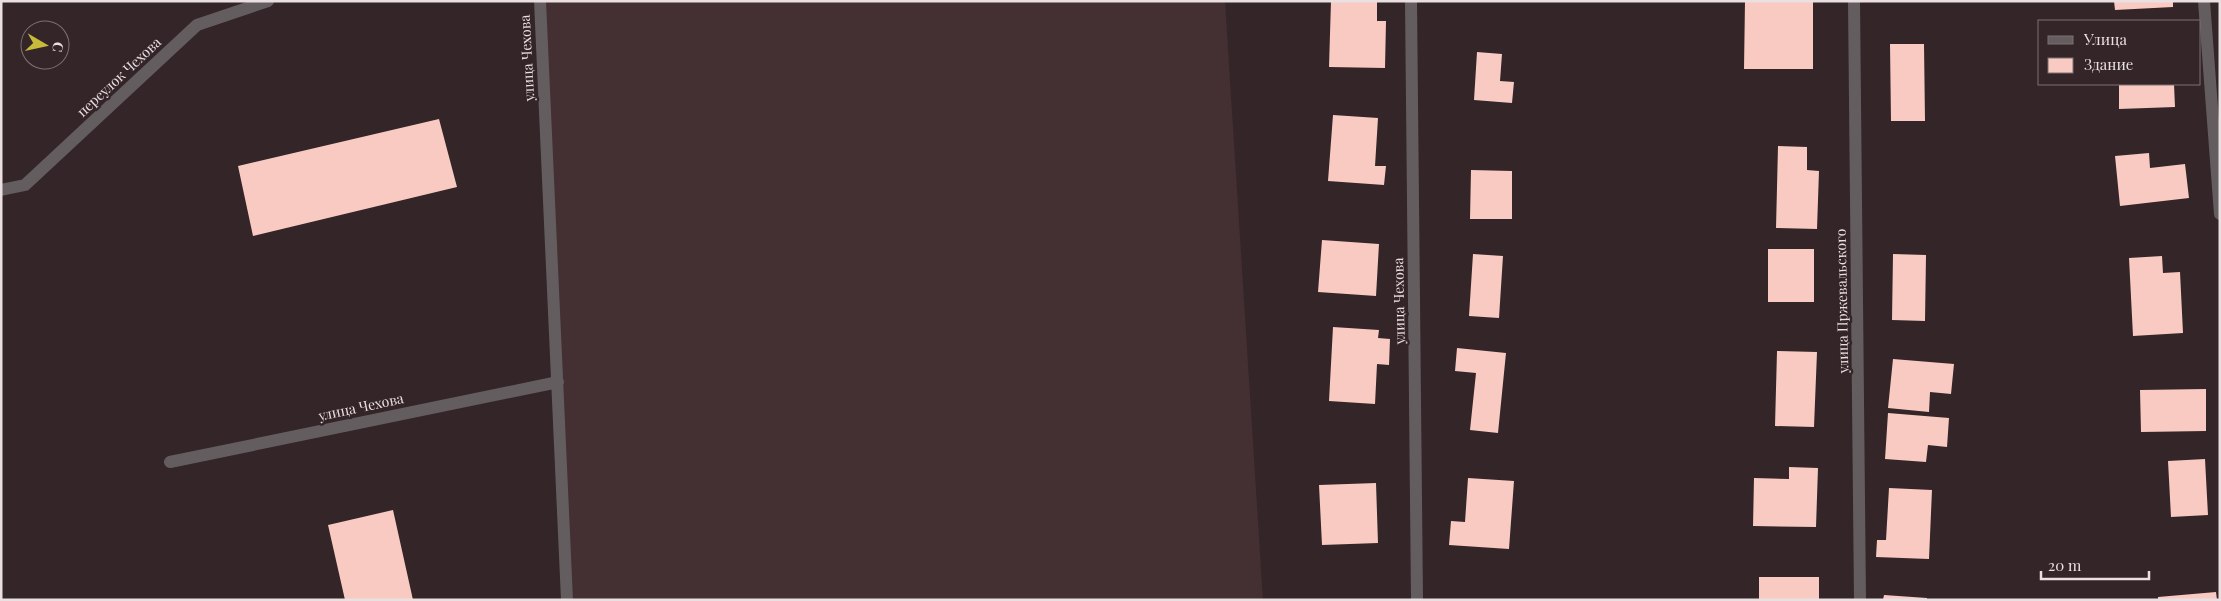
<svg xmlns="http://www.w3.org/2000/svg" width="2221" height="601" font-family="'Playfair Display',serif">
  <rect width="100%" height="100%" fill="#342528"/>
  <path fill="#442f32" d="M 539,1 L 1225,1 L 1263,600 L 567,600 Z"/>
  <path fill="#f8cac2" d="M 1331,1 L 1377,1 L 1377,21 L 1386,21 L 1385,68 L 1329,67 Z
    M 1745,1 L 1813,1 L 1813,69 L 1744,69 Z
    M 2114,1 L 2173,1 L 2173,7 L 2115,10 Z
    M 1890,44 L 1924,44 L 1925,121 L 1891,121 Z
    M 1477,52 L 1502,54 L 1500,81 L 1514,82 L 1512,103 L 1474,100 Z
    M 2119,84 L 2174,84 L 2175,107 L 2119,109 Z
    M 1333,115 L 1378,118 L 1375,166 L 1386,166 L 1384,185 L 1328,181 Z
    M 439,119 L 457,187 L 253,236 L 238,166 Z
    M 1778,146 L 1807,147 L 1807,170 L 1819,171 L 1817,229 L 1776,228 Z
    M 2149,153 L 2150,168 L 2185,164 L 2189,198 L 2120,206 L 2115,156 Z
    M 1471,170 L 1512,171 L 1512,219 L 1470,219 Z
    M 1322,240 L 1379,244 L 1376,296 L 1318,292 Z
    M 1768,249 L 1814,249 L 1814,302 L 1768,302 Z
    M 1473,254 L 1503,256 L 1499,318 L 1469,316 Z
    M 1893,254 L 1926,255 L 1925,321 L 1892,320 Z
    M 2162,256 L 2163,273 L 2180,272 L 2183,333 L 2133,336 L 2129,258 Z
    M 1333,327 L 1379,330 L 1378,338 L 1390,339 L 1389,365 L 1377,364 L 1375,404 L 1329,401 Z
    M 1457,348 L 1506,353 L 1498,433 L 1470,430 L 1476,373 L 1455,371 Z
    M 1777,351 L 1817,352 L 1814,427 L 1775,426 Z
    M 1893,359 L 1954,364 L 1951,394 L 1930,392 L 1929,412 L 1888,408 Z
    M 2206,389 L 2206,431 L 2141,432 L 2140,390 Z
    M 1888,413 L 1949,418 L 1947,447 L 1928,445 L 1926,462 L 1885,459 Z
    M 2205,459 L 2208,515 L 2171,517 L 2168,461 Z
    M 1789,467 L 1818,468 L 1816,527 L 1753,526 L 1754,478 L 1789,479 Z
    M 1468,478 L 1514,481 L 1509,549 L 1449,545 L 1451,521 L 1465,522 Z
    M 1376,483 L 1378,543 L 1322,545 L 1319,485 Z
    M 1889,488 L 1932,490 L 1929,559 L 1876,557 L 1877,540 L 1886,540 Z
    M 393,510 L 413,600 L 345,600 L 328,525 Z
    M 1759,577 L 1819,577 L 1819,600 L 1759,600 Z
    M 2216,592 L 2217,600 L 2158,600 L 2158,597 Z
    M 1884,595 L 1927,598 L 1927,600 L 1883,600 Z"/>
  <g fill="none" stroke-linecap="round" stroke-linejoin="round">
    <path stroke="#645d60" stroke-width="12" d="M 540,1 L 567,600
      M 1411,1 L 1417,600
      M 1854,1 L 1860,600
      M 2204,1 L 2220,214
      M 1,190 L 25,185 L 197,25 L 268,1
      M 170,462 L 558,382"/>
  </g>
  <g text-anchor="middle" stroke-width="5" stroke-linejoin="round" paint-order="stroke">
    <g font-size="14" fill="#eae0e1" stroke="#342528">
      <text transform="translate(527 58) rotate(-93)" y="5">улица Чехова</text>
      <text transform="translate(119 77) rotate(-43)" y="5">переулок Чехова</text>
      <text transform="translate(1399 301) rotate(-91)" y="5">улица Чехова</text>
      <text transform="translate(1842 301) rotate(-91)" y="5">улица Пржевальского</text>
      <text transform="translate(361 407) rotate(-12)" y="5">улица Чехова</text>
    </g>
  </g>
  <rect width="2221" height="601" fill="none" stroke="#eae0e1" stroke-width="5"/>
  <rect x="2038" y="20" width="162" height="65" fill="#342528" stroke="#7d7072"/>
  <rect x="2048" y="36" width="25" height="8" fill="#645d60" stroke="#7d7072"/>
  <text x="2084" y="45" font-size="15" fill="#eae0e1">Улица</text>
  <rect x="2048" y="58" width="25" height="15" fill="#f8cac2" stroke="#7d7072"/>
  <text x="2084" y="70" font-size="15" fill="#eae0e1">Здание</text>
  <g transform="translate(45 45) rotate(99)"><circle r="24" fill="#342528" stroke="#7d7072"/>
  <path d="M0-4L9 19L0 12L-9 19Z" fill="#c7bb3c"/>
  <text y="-8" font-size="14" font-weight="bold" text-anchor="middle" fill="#eae0e1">С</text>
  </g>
  <path d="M2041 571v8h108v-8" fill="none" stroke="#eae0e1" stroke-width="2.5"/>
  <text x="2048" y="571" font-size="15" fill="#eae0e1" stroke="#342528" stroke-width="4" paint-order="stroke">20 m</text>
</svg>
